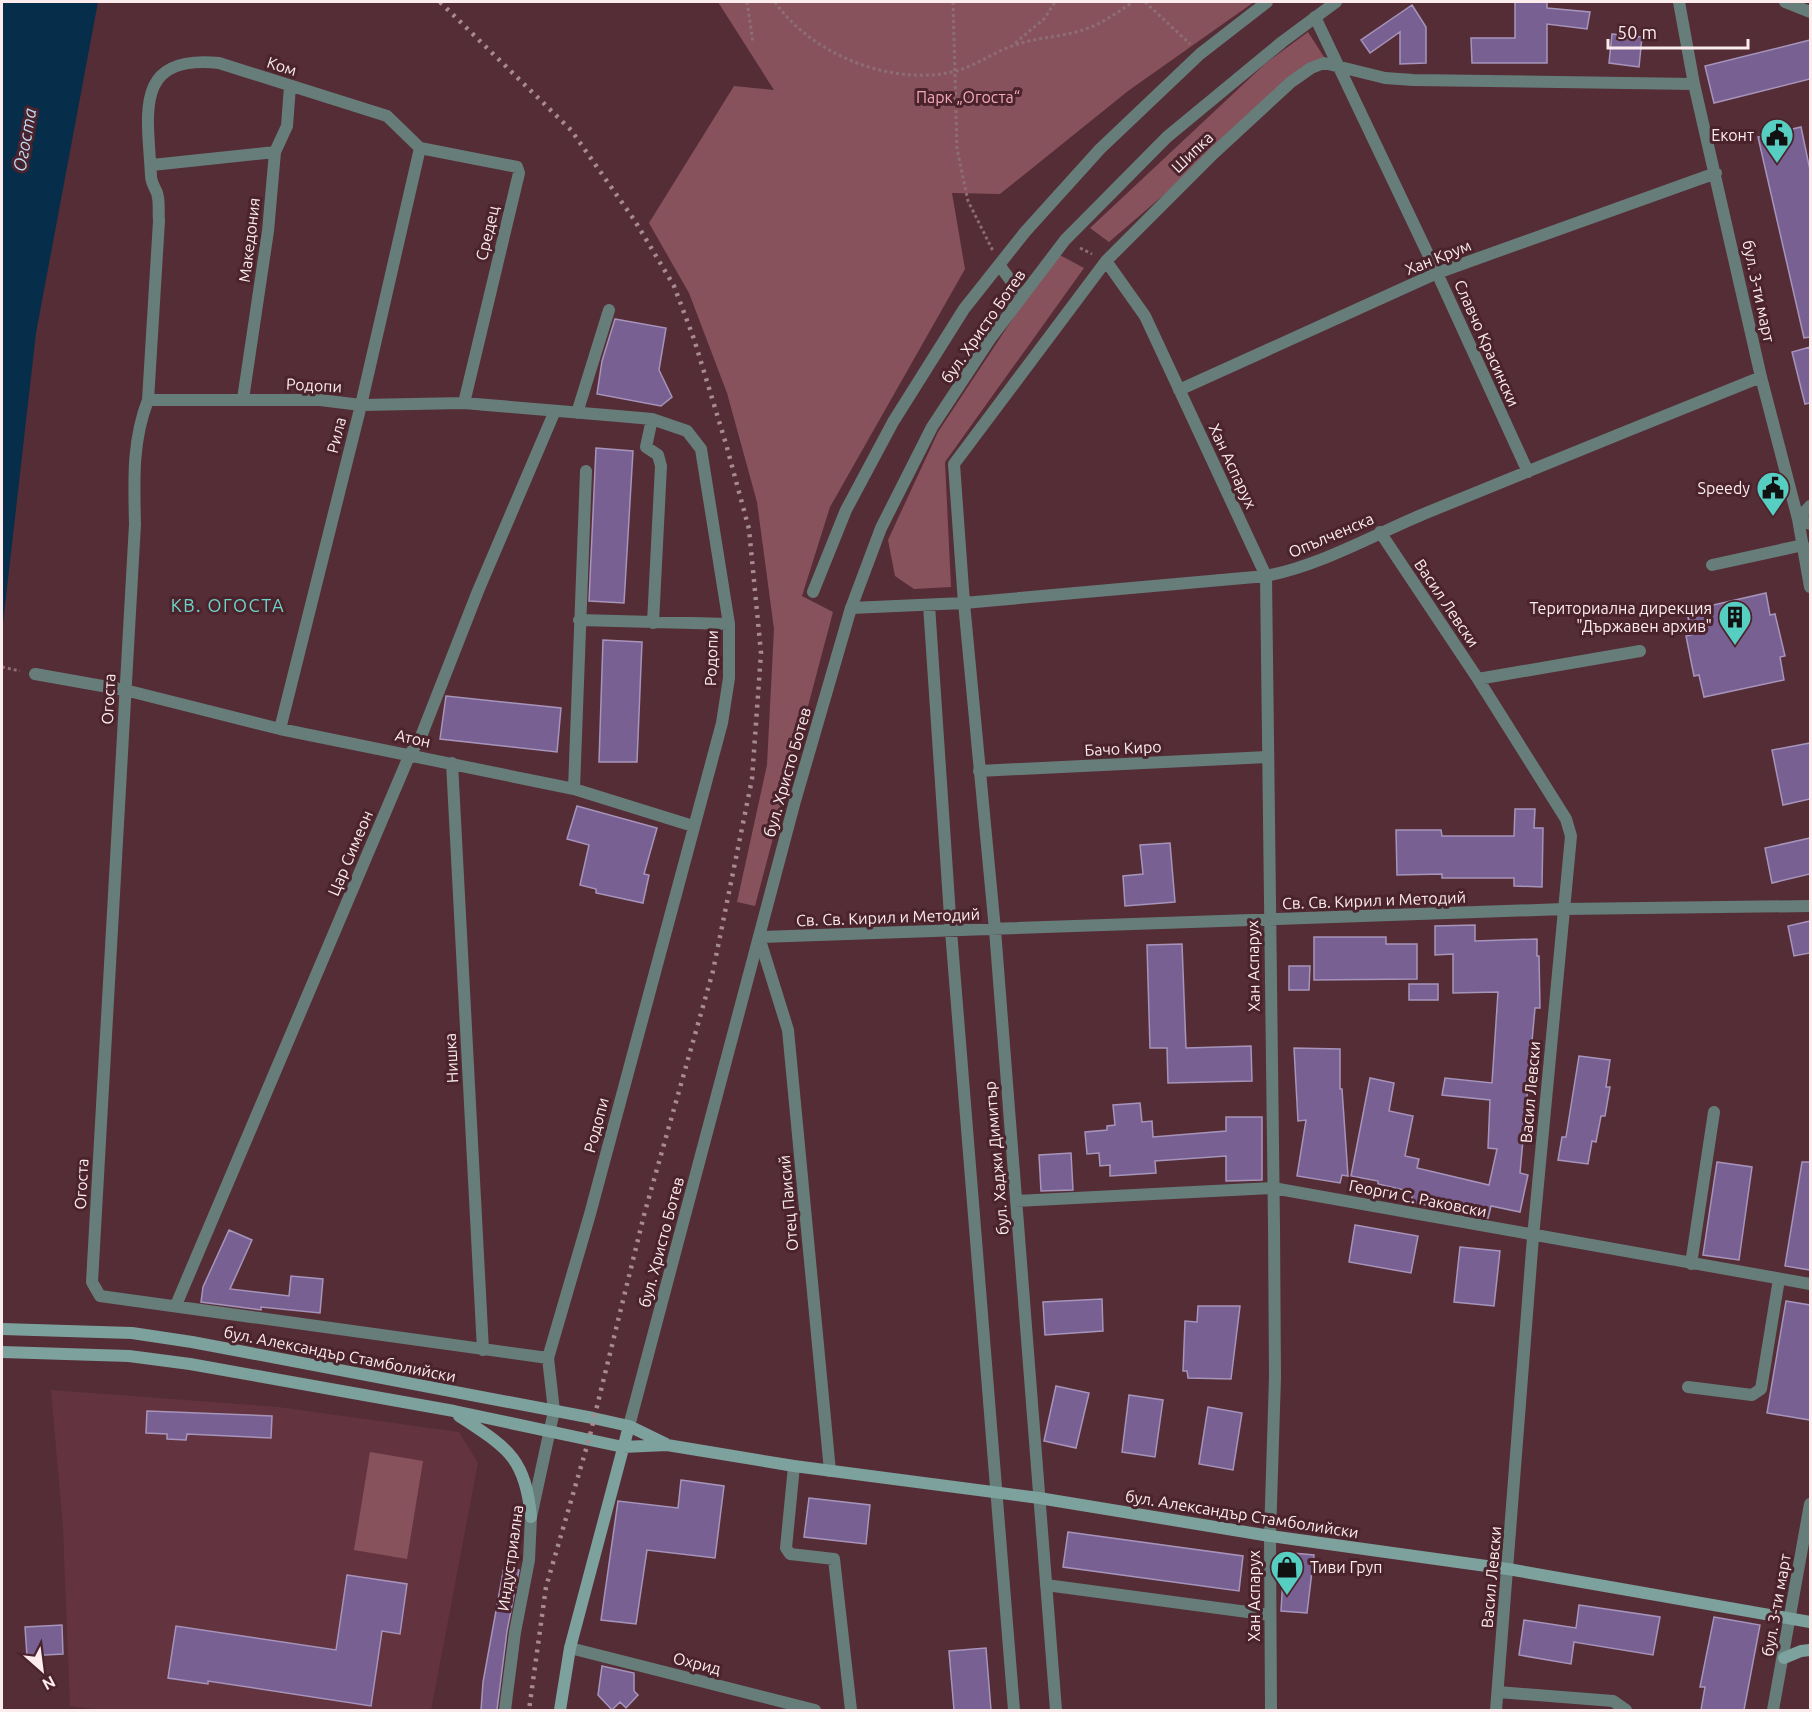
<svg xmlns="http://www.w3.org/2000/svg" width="1812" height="1712" font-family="Ubuntu,sans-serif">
  <rect width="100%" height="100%" fill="#552d36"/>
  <path fill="#63343f" d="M 51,1390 L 278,1407 L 459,1432 L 478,1463 L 431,1710 L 102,1710 L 70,1706 L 63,1527 Z"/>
  <path fill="#88525d" d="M 718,2 L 1254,2 L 1128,91 L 1000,194 L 952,193 L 965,269 L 830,507 L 802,596 L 833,612 L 755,906 L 737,902 L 767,765 L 774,629 L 757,502 L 727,393 L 689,293 L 649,223 L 734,86 L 774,90 Z
    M 1308,32 L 1324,57 L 1109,242 L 1090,228 L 1266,63 Z
    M 1056,253 L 1084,268 L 945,462 L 951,587 L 914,589 L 895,576 L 888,540 L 938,432 Z
    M 370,1452 L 423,1461 L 407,1559 L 354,1550 Z"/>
  <path fill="#062d49" d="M 2,2 L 98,2 L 36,333 L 2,632 Z"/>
  <path fill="#796093" stroke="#a694bb" stroke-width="1.5" d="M 1515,2 L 1547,2 L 1547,8 L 1590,12 L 1587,29 L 1547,24 L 1547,63 L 1472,63 L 1471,38 L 1515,38 Z
    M 1412,5 L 1426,27 L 1426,63 L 1400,64 L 1400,32 L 1370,53 L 1361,40 Z
    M 1612,34 L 1642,37 L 1639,67 L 1609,63 Z
    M 1810,40 L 1810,79 L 1714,103 L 1705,66 Z
    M 1801,127 L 1810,170 L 1810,337 L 1804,338 L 1758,137 Z
    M 615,319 L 666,328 L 659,370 L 672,397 L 661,406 L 597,394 L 602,361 Z
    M 1810,347 L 1810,403 L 1805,404 L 1792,352 Z
    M 596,448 L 633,451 L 624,603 L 589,601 Z
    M 1766,593 L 1770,615 L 1775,614 L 1785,656 L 1780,657 L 1784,680 L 1704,697 L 1699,675 L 1694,676 L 1686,636 L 1691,635 L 1687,611 Z
    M 603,640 L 642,642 L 637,762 L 599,762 Z
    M 446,696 L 561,708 L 557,752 L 440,739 Z
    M 1810,743 L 1810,799 L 1783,805 L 1772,750 Z
    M 577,806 L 657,828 L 644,874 L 649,875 L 643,903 L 596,893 L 596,889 L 580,885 L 589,845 L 567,839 Z
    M 1515,809 L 1535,809 L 1534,828 L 1543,828 L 1542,887 L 1514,886 L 1514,878 L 1442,878 L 1442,874 L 1397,875 L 1396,830 L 1441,830 L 1442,836 L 1514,836 Z
    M 1810,838 L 1810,874 L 1772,883 L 1765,848 Z
    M 1170,843 L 1175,902 L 1125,906 L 1123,876 L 1143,874 L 1140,845 Z
    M 1810,921 L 1810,953 L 1794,956 L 1788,926 Z
    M 1475,925 L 1475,941 L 1537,939 L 1537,956 L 1539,956 L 1540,1008 L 1535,1008 L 1520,1173 L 1528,1175 L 1520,1212 L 1491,1206 L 1488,1218 L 1411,1202 L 1413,1192 L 1378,1184 L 1378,1181 L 1351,1176 L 1370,1078 L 1394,1083 L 1389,1111 L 1413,1116 L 1405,1156 L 1419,1159 L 1417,1168 L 1489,1185 L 1497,1149 L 1488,1148 L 1490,1100 L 1442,1095 L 1445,1078 L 1492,1083 L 1498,992 L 1453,993 L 1453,954 L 1435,955 L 1435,926 Z
    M 1314,937 L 1386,937 L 1386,944 L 1417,944 L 1417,979 L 1314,980 Z
    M 1182,944 L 1186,1048 L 1251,1046 L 1252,1081 L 1168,1083 L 1167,1048 L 1150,1048 L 1147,945 Z
    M 1289,966 L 1310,966 L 1309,990 L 1289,990 Z
    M 1409,984 L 1438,984 L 1438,1000 L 1409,1000 Z
    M 1294,1048 L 1340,1049 L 1340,1089 L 1342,1089 L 1348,1176 L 1342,1175 L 1340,1183 L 1297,1176 L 1306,1120 L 1298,1121 Z
    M 1579,1056 L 1610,1060 L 1606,1087 L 1610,1087 L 1605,1116 L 1601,1116 L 1596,1142 L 1592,1141 L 1588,1164 L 1558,1160 L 1562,1137 L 1566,1137 Z
    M 1140,1103 L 1142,1122 L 1152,1121 L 1153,1137 L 1226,1131 L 1226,1117 L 1262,1117 L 1262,1180 L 1226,1181 L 1226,1156 L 1155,1161 L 1156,1173 L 1110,1176 L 1110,1165 L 1100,1166 L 1099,1153 L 1087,1154 L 1085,1132 L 1107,1130 L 1107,1126 L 1115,1125 L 1113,1105 Z
    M 1071,1153 L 1073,1190 L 1041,1191 L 1039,1155 Z
    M 1717,1162 L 1752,1167 L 1739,1260 L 1703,1255 Z
    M 1802,1162 L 1810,1162 L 1810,1270 L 1785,1266 Z
    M 1355,1225 L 1418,1236 L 1411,1273 L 1349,1262 Z
    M 229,1230 L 252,1240 L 230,1289 L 289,1296 L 291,1276 L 323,1279 L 320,1313 L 261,1307 L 261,1310 L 201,1302 L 203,1287 Z
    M 1460,1247 L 1500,1251 L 1494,1306 L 1454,1302 Z
    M 1102,1299 L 1103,1331 L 1045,1335 L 1043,1302 Z
    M 1786,1301 L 1810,1305 L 1810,1420 L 1767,1413 Z
    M 1198,1306 L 1240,1306 L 1231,1379 L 1188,1378 L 1187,1371 L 1183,1371 L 1185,1321 L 1197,1322 Z
    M 1056,1386 L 1089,1393 L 1076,1448 L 1044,1441 Z
    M 1129,1395 L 1163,1400 L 1155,1457 L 1122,1452 Z
    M 1208,1407 L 1242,1413 L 1233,1470 L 1199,1464 Z
    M 147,1411 L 272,1416 L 271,1438 L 187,1434 L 186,1440 L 167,1439 L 167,1434 L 146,1433 Z
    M 681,1480 L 724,1486 L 715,1558 L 647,1550 L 636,1624 L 601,1620 L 618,1501 L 678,1508 Z
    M 809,1498 L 870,1505 L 866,1544 L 804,1537 Z
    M 1068,1532 L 1243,1556 L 1239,1591 L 1063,1567 Z
    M 1292,1553 L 1314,1555 L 1307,1613 L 1281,1611 L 1284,1560 Z
    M 504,1567 L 519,1570 L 507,1631 L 497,1710 L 481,1710 L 483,1682 Z
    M 347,1575 L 407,1584 L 400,1634 L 382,1631 L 371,1706 L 208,1681 L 208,1684 L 168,1678 L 176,1626 L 336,1650 Z
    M 1579,1605 L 1660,1617 L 1653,1655 L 1574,1642 L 1571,1664 L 1519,1655 L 1524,1620 L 1576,1628 Z
    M 1714,1617 L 1760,1625 L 1744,1710 L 1701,1710 L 1705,1687 L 1700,1687 Z
    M 62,1625 L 63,1654 L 27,1656 L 25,1627 Z
    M 986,1648 L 991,1710 L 954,1710 L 949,1651 Z
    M 602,1666 L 634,1673 L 634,1691 L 638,1695 L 626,1708 L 620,1702 L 612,1710 L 598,1695 Z"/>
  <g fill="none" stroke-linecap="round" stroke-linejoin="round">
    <path stroke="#8d6d74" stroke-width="3" stroke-dasharray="3 3" stroke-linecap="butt" d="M 747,2 L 753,43
      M 775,2 C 811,54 890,86 952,72 C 975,67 993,52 1015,45 C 1038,37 1063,37 1086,29 C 1103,23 1118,12 1133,2
      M 953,2 L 957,149 L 968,201 L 993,251
      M 1145,2 L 1190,44
      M 1015,43 L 1044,19 L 1055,2
      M 1080,248 L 1092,254
      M 2,667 L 20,671"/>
    <path stroke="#667d7a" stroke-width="12" d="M 1000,266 L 1022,296
      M 1712,565 L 1803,545
      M 813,592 L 846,510 L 893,422 L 964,309 L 1025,232 L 1100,149 L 1200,54 L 1267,2
      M 1688,1387 L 1752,1395 L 1761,1389 L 1779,1279
      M 1046,1585 L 1270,1615
      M 1498,1692 L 1613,1701 L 1626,1710"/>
    <path stroke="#667d7a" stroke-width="12" d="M 1679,2 L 1694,84 L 1761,377 L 1798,519 L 1810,587
      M 1785,2 L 1810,12
      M 1315,17 L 1437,273 L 1528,472
      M 152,165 L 275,152
      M 1106,261 L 1145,316 L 1266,576 L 1274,1225 L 1275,1377 L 1270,1536 L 1271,1710
      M 1179,390 L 1437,273 L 1716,173
      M 243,399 L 268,231 L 275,152 L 287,126 L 290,86
      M 148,400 L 320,400 L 361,405 L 464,403 L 618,416 L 652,419 L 687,431 L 701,449 L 729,624 L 729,678 L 722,723 L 590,1214 L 548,1358 L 554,1411 L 531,1517 L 529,1560 L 515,1632 L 505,1710
      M 464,403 L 519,173 L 517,167 L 420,148 L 387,116 L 219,63 C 132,54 148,115 151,176 C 151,182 155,188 157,193 C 160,202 158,212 159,221 L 148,400 C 132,441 134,481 135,524 L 92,1282 L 100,1296 L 548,1358
      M 577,413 L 609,310
      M 652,419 L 646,447 L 658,455 L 661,466 L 653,623
      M 1810,506 L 1798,519 L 1810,524
      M 1380,532 L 1478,679 L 1566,819 L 1571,836 L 1533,1237 L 1496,1710
      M 929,605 L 951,931 L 1014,1710
      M 851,608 L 964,603 L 1266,576 C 1322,565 1373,535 1426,513 C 1538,467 1649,422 1761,377
      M 579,620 L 729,624
      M 35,674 L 125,690 L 280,729 L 574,789 L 693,826
      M 1478,679 L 1640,651
      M 280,729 L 361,405 L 420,148
      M 452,763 L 483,1350
      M 979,771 L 1267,757
      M 574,789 L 586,471
      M 1016,1201 L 1273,1188 L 1810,1284
      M 1691,1264 L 1714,1112
      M 176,1305 L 410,754 L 420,739 L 478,591 L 554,413
      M 794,1466 L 786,1548 L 790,1554 L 834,1559 L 851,1710
      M 830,1471 L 788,1030 L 759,937 L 1564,909 L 1810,906
      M 570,1648 L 815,1710
      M 1056,1710 L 995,930 L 964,603 L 954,464 L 1106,261 L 1213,154 L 1291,82 L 1311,68 L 1324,63 L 1385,78 L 1413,80 L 1694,84
      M 1773,1710 L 1810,1504"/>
    <path stroke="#667d7a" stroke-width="12" d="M 629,1426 L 795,801 L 851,608 L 881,528 L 932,427 L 990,339 L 1065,240 L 1167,137 L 1282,42 L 1336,2"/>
    <path stroke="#7da19c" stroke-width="12" d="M 2,1329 L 132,1333 L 192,1342 L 593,1418 L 629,1426 L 666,1444
      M 2,1352 L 129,1356 L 190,1364 L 454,1411 L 623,1447 L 667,1445 L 794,1466 L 1039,1498 L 1270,1536 L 1508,1569 L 1810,1622
      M 459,1416 C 507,1448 525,1456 531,1517
      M 1784,1658 L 1801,1651 L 1810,1650
      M 560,1710 L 570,1648 L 629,1426"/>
    <path stroke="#a88b91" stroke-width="4.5" stroke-dasharray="3 6" stroke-linecap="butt" d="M 440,2 L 571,130 L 635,221 L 674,286 L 694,339 L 726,444 L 749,529 L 761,653 L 752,779 L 713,971 L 644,1215 L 589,1439 L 546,1587 L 529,1710"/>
  </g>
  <defs>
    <symbol id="civic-pin" viewBox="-11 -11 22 30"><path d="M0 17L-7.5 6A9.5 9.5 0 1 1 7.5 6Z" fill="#57cec2" stroke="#4a232c"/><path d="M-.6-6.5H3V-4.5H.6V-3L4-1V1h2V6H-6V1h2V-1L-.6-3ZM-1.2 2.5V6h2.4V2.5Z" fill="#111"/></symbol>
    <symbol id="building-pin" viewBox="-11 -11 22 30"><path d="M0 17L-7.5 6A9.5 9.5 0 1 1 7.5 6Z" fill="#57cec2" stroke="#4a232c"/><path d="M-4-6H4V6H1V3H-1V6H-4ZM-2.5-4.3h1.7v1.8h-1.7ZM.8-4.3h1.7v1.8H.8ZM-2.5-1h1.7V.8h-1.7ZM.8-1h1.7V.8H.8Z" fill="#111"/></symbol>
    <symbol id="shop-pin" viewBox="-11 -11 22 30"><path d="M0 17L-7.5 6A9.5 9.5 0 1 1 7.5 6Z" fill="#57cec2" stroke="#4a232c"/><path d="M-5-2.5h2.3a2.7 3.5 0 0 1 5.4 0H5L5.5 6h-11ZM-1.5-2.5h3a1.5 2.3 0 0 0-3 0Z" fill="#111"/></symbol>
  </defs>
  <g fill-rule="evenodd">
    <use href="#civic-pin" x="1758" y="116" width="38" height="52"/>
    <use href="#civic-pin" x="1754" y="469" width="38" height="52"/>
    <use href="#building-pin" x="1716" y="598" width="38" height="52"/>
    <use href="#shop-pin" x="1268" y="1548" width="38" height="52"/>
  </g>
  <g text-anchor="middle" stroke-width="6" stroke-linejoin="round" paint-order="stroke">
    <g font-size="16" fill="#fcecee" stroke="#4a232c">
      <text transform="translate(282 66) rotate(18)" y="6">Ком</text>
      <text transform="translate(1192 152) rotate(-44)" y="6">Шипка</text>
      <text transform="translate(487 233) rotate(-77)" y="6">Средец</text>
      <text transform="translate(249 240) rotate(-83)" y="6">Македония</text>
      <text transform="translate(1438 257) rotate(-22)" y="6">Хан Крум</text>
      <text transform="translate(1759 291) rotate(78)" y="6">бул. 3-ти март</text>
      <text transform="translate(983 326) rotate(-55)" y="6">бул. Христо Ботев</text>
      <text transform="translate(1487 343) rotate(66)" y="6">Славчо Красински</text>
      <text transform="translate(314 385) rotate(3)" y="6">Родопи</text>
      <text transform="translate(336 435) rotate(-76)" y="6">Рила</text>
      <text transform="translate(1233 466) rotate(65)" y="6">Хан Аспарух</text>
      <text transform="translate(1331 535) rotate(-23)" y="6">Опълченска</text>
      <text transform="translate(1447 603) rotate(56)" y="6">Васил Левски</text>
      <text transform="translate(711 658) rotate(-88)" y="6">Родопи</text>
      <text transform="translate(108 699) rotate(-87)" y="6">Огоста</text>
      <text transform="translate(413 738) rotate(12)" y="6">Атон</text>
      <text transform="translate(1123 748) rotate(-3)" y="6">Бачо Киро</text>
      <text transform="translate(787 772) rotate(-74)" y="6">бул. Христо Ботев</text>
      <text transform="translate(350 853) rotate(-67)" y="6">Цар Симеон</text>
      <text transform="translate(1374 900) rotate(-2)" y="6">Св. Св. Кирил и Методий</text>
      <text transform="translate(888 917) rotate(-2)" y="6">Св. Св. Кирил и Методий</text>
      <text transform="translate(1253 966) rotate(-91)" y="6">Хан Аспарух</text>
      <text transform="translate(451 1058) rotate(-93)" y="6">Нишка</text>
      <text transform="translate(1530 1092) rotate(-85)" y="6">Васил Левски</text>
      <text transform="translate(596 1125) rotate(-75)" y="6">Родопи</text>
      <text transform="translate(996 1158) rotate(-95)" y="6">бул. Хаджи Димитър</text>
      <text transform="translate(81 1184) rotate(-87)" y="6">Огоста</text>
      <text transform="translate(1418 1198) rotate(11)" y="6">Георги С. Раковски</text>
      <text transform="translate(788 1203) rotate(-95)" y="6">Отец Паисий</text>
      <text transform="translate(661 1242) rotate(-75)" y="6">бул. Христо Ботев</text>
      <text transform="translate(340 1354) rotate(11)" y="6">бул. Александър Стамболийски</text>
      <text transform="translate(1242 1514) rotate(9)" y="6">бул. Александър Стамболийски</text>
      <text transform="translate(510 1558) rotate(-82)" y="6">Индустриална</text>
      <text transform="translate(1491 1577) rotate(-85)" y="6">Васил Левски</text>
      <text transform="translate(1254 1596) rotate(-90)" y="6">Хан Аспарух</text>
      <text transform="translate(1776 1605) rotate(-80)" y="6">бул. 3-ти март</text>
      <text transform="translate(697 1663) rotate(14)" y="6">Охрид</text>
    </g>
    <g font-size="16" fill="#f5a9b9" stroke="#4a232c">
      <text x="968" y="103">Парк „Огоста“</text>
    </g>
    <g font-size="16" fill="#fcecee" stroke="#4a232c" text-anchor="end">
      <text x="1754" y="141">Еконт</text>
      <text x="1750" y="494">Speedy</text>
      <text x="1712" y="614">Териториална дирекция<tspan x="1712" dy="18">"Държавен архив"</tspan></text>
      <text x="1310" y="1573" text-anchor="start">Тиви Груп</text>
    </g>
    <g font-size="18" font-style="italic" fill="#bedaf3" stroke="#4a232c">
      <text transform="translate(25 140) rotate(-80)" y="6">Огоста</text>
    </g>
    <g font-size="18" letter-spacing="1.5" fill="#6dd6cb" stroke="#4a232c">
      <text x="228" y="612">КВ. ОГОСТА</text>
    </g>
  </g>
  <rect width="1812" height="1712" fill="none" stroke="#fcecee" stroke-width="6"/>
  <g transform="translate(42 1670) rotate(152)" stroke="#4a232c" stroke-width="4.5" paint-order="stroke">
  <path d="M0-4.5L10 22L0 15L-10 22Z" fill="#fcecee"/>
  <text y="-9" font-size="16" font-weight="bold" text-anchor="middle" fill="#fcecee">N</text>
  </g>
  <path d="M1608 39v9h140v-9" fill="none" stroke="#fcecee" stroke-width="3"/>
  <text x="1617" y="39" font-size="18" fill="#fcecee" stroke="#4a232c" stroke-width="4.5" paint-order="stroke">50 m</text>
</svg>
